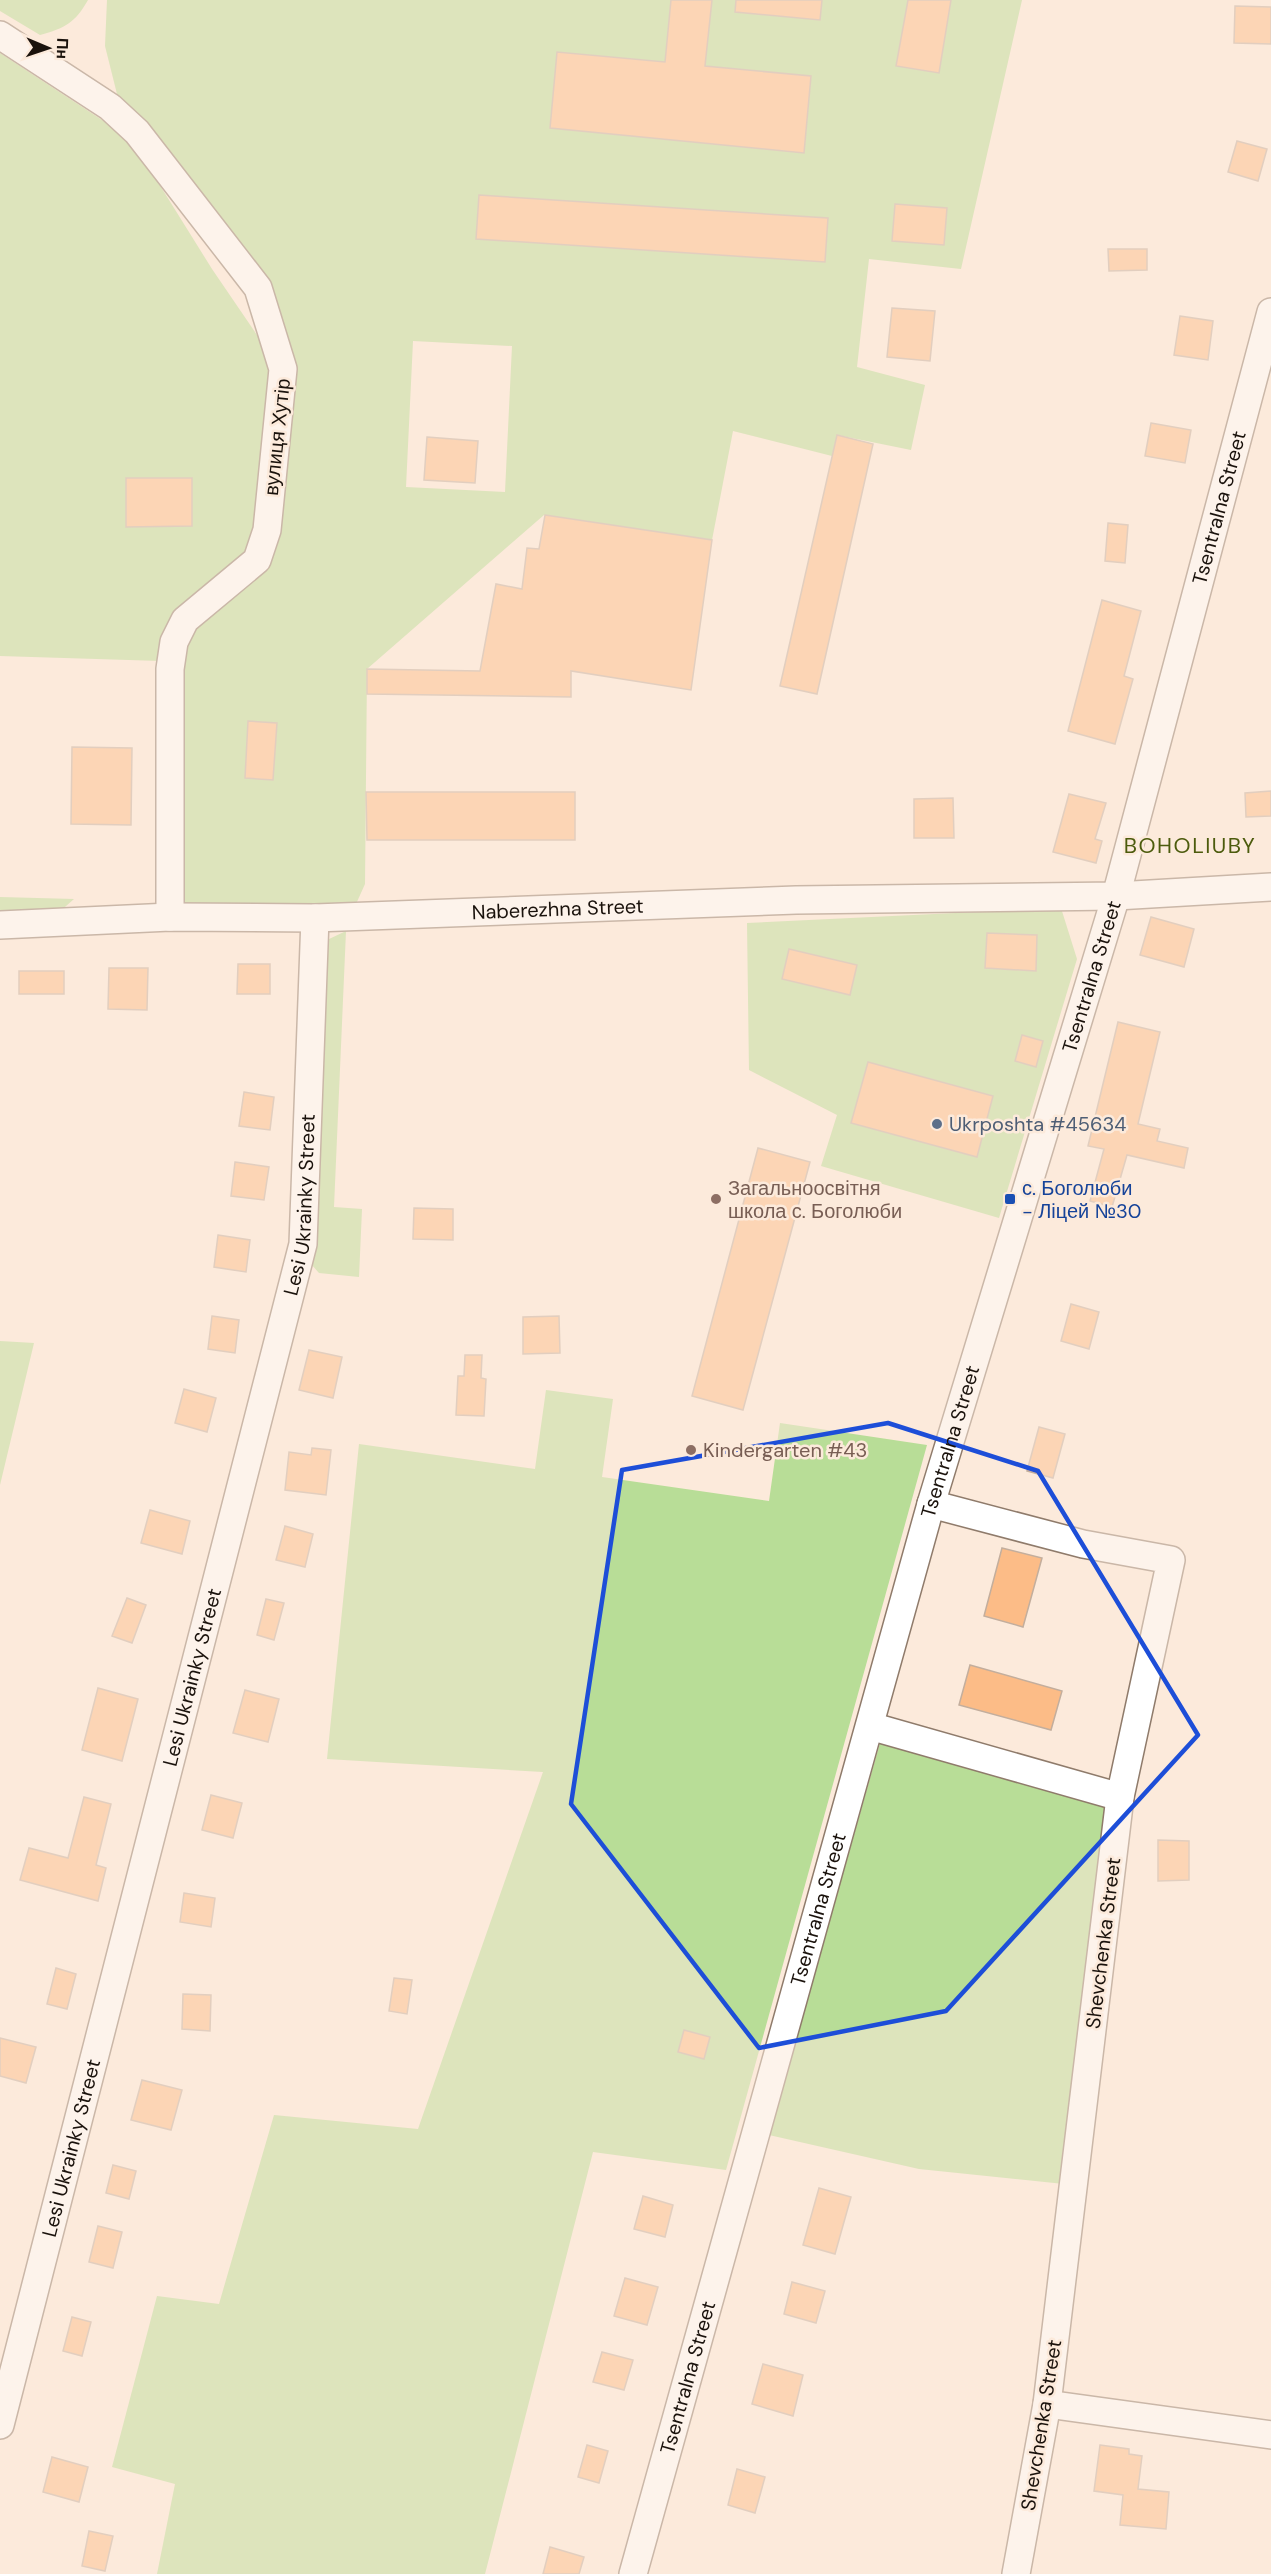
<svg xmlns="http://www.w3.org/2000/svg" width="1271" height="2574" font-family="'DM Sans',sans-serif">
  <rect width="100%" height="100%" fill="#fceadb"/>
  <path fill="#b8dd97" fill-rule="evenodd" d="M 0,0 L 88,0 C 75,23 65,28 40,35 L 0,11 Z
    M 107,0 L 1022,0 L 961,269 L 869,259 L 857,367 L 925,385 L 911,450 L 837,435 L 832,456 L 733,431 L 712,540 L 544,515 L 367,669 L 365,884 L 356,904 L 179,905 L 178,670 L 192,625 L 265,565 L 293,368 L 266,284 L 119,102 L 105,46 ZM 413,341 L 512,346 L 505,492 L 406,487 Z
    M 0,53 L 131,139 L 212,269 L 259,338 L 272,370 L 256,528 L 247,553 L 161,661 L 0,656 Z
    M 0,897 L 74,899 L 57,914 L 0,917 Z
    M 1061,908 L 1077,959 L 999,1218 L 821,1166 L 837,1115 L 749,1070 L 747,923 Z
    M 346,931 L 334,1207 L 362,1209 L 359,1277 L 319,1273 L 311,1264 L 327,940 Z
    M 0,1341 L 34,1343 L 0,1485 Z
    M 546,1390 L 613,1399 L 602,1477 L 769,1501 L 780,1423 L 927,1445 L 726,2170 L 593,2152 L 485,2574 L 157,2574 L 175,2484 L 112,2467 L 157,2296 L 219,2304 L 274,2115 L 418,2129 L 543,1772 L 327,1759 L 359,1444 L 535,1469 Z
    M 880,1743 L 1110,1809 L 1064,2184 L 919,2169 L 769,2135 Z"/>
  <path fill="#fcbc87" stroke="#c3ae9d" stroke-width="1.5" d="M 671,0 L 712,0 L 705,66 L 811,76 L 804,153 L 550,128 L 557,52 L 665,62 Z
    M 736,0 L 822,0 L 820,20 L 735,12 Z
    M 908,0 L 951,0 L 939,73 L 896,66 Z
    M 1235,6 L 1271,7 L 1271,44 L 1234,43 Z
    M 1237,141 L 1267,149 L 1258,181 L 1228,172 Z
    M 479,195 L 828,218 L 825,262 L 476,239 Z
    M 895,204 L 947,208 L 944,245 L 892,241 Z
    M 1108,249 L 1147,249 L 1147,270 L 1109,271 Z
    M 892,308 L 935,311 L 930,361 L 887,357 Z
    M 1180,316 L 1213,321 L 1208,360 L 1174,355 Z
    M 1151,423 L 1191,430 L 1185,463 L 1145,456 Z
    M 837,435 L 873,444 L 817,694 L 780,686 Z
    M 427,437 L 478,441 L 475,483 L 424,480 Z
    M 126,478 L 192,478 L 192,526 L 126,527 Z
    M 545,515 L 712,540 L 691,690 L 571,671 L 571,697 L 367,694 L 367,669 L 480,671 L 496,584 L 522,589 L 527,548 L 539,549 Z
    M 1108,523 L 1128,525 L 1125,563 L 1105,561 Z
    M 1102,600 L 1141,611 L 1124,676 L 1133,679 L 1115,744 L 1068,731 Z
    M 248,721 L 277,723 L 273,780 L 245,778 Z
    M 72,747 L 132,748 L 131,825 L 71,824 Z
    M 1271,791 L 1271,816 L 1246,817 L 1245,793 Z
    M 366,792 L 575,792 L 575,840 L 367,840 Z
    M 1069,794 L 1106,803 L 1095,839 L 1102,841 L 1096,863 L 1053,852 Z
    M 953,798 L 954,838 L 914,838 L 914,799 Z
    M 1151,917 L 1194,929 L 1184,967 L 1140,955 Z
    M 987,933 L 1037,935 L 1036,971 L 985,968 Z
    M 789,949 L 857,965 L 850,995 L 782,979 Z
    M 238,964 L 270,964 L 270,994 L 237,994 Z
    M 109,968 L 148,968 L 147,1010 L 108,1009 Z
    M 19,971 L 64,971 L 64,994 L 19,994 Z
    M 1118,1022 L 1160,1032 L 1138,1124 L 1160,1129 L 1157,1141 L 1188,1148 L 1184,1168 L 1127,1155 L 1112,1207 L 1090,1201 L 1104,1149 L 1088,1146 Z
    M 1022,1035 L 1043,1041 L 1036,1067 L 1015,1061 Z
    M 868,1062 L 993,1096 L 977,1157 L 851,1123 Z
    M 244,1092 L 274,1097 L 270,1130 L 239,1126 Z
    M 758,1148 L 810,1162 L 743,1410 L 692,1396 Z
    M 235,1162 L 269,1167 L 264,1200 L 231,1196 Z
    M 414,1208 L 453,1209 L 453,1240 L 413,1239 Z
    M 218,1235 L 250,1240 L 246,1272 L 214,1267 Z
    M 1071,1304 L 1099,1312 L 1089,1349 L 1061,1341 Z
    M 212,1316 L 239,1320 L 235,1353 L 208,1349 Z
    M 559,1316 L 560,1353 L 523,1354 L 523,1317 Z
    M 309,1350 L 342,1357 L 333,1398 L 299,1390 Z
    M 465,1355 L 482,1355 L 481,1378 L 486,1379 L 484,1416 L 456,1415 L 458,1376 L 464,1376 Z
    M 184,1389 L 216,1398 L 207,1432 L 175,1423 Z
    M 1039,1427 L 1065,1434 L 1053,1478 L 1027,1471 Z
    M 312,1448 L 331,1450 L 326,1495 L 285,1490 L 289,1452 L 311,1455 Z
    M 150,1510 L 190,1521 L 182,1554 L 141,1543 Z
    M 285,1526 L 313,1534 L 305,1567 L 276,1560 Z
    M 1002,1548 L 1042,1558 L 1023,1627 L 984,1616 Z
    M 127,1598 L 146,1605 L 132,1643 L 112,1636 Z
    M 266,1599 L 284,1603 L 274,1640 L 257,1635 Z
    M 970,1665 L 1062,1691 L 1051,1730 L 959,1705 Z
    M 98,1688 L 138,1699 L 122,1761 L 82,1750 Z
    M 245,1690 L 279,1699 L 268,1742 L 233,1733 Z
    M 211,1795 L 242,1803 L 233,1838 L 202,1830 Z
    M 84,1797 L 111,1804 L 96,1865 L 106,1868 L 98,1901 L 20,1880 L 29,1848 L 68,1858 Z
    M 1158,1840 L 1189,1841 L 1189,1880 L 1158,1881 Z
    M 184,1893 L 215,1898 L 211,1927 L 180,1922 Z
    M 56,1968 L 76,1974 L 67,2009 L 47,2004 Z
    M 394,1978 L 412,1980 L 407,2014 L 389,2011 Z
    M 183,1994 L 211,1995 L 210,2031 L 182,2029 Z
    M 684,2030 L 710,2037 L 704,2059 L 678,2052 Z
    M 0,2038 L 36,2047 L 26,2083 L 0,2076 Z
    M 142,2080 L 182,2090 L 171,2130 L 131,2120 Z
    M 113,2165 L 136,2171 L 129,2199 L 106,2193 Z
    M 819,2188 L 851,2197 L 835,2254 L 803,2245 Z
    M 643,2196 L 673,2205 L 665,2237 L 634,2229 Z
    M 98,2226 L 122,2232 L 113,2268 L 89,2262 Z
    M 625,2278 L 658,2287 L 647,2325 L 614,2316 Z
    M 792,2282 L 825,2291 L 816,2323 L 784,2314 Z
    M 72,2317 L 91,2322 L 82,2356 L 63,2351 Z
    M 602,2352 L 633,2360 L 624,2390 L 593,2382 Z
    M 763,2364 L 803,2375 L 793,2416 L 752,2404 Z
    M 587,2445 L 608,2451 L 599,2483 L 578,2477 Z
    M 1100,2445 L 1129,2449 L 1129,2454 L 1142,2456 L 1138,2489 L 1169,2492 L 1166,2529 L 1120,2525 L 1123,2495 L 1094,2491 Z
    M 52,2457 L 88,2467 L 79,2502 L 43,2492 Z
    M 737,2469 L 765,2477 L 755,2513 L 728,2505 Z
    M 89,2531 L 113,2536 L 105,2571 L 82,2566 Z
    M 550,2547 L 584,2557 L 579,2574 L 543,2574 Z"/>
  <g fill="none" stroke-linecap="round" stroke-linejoin="round">
    <defs>
      <g id="minor">
        <path d="M 0,35 L 110,107 L 137,132 L 258,288 L 283,369 L 267,530 L 257,560 L 185,620 L 174,642 L 170,669 L 170,917"/>
        <path id="s1" d="M 0,925 L 170,917 L 315,918 L 796,900 L 1116,896 L 1271,887"/>
        <path d="M 931,1504 L 1083,1544 L 1171,1560 L 1120,1797 L 1047,2404 L 1016,2574"/>
        <path d="M 870,1726 L 1120,1797"/>
        <path d="M 1047,2404 L 1271,2435"/>
        <path id="s2" d="M 0,2425 L 303,1244 L 315,918"/>
        <path id="s3" d="M 633,2574 L 931,1504 L 1116,896 L 1271,312"/>
      </g>
    </defs>
    <use href="#minor" stroke="#8f7b6b" stroke-width="30"/>
    <use href="#minor" stroke="#fff" stroke-width="27"/>
  </g>
  <path d="M0 0H1271V2574H0ZM 888,1423 L 1038,1471 L 1198,1735 L 946,2011 L 759,2048 L 571,1804 L 622,1470 Z" fill="#fceadb" fill-opacity=".55" fill-rule="evenodd"/>
  <path fill="none" stroke="#1d4ed8" stroke-width="4.5" stroke-linejoin="round" d="M 888,1423 L 1038,1471 L 1198,1735 L 946,2011 L 759,2048 L 571,1804 L 622,1470 Z"/>
  <circle fill="#5c6f8a" stroke="#fceadb" stroke-width="2" cx="937" cy="1124" r="6"/>
  <g fill="#8d6e63" stroke="#fceadb" stroke-width="2">
    <circle cx="716" cy="1199" r="6"/>
    <circle cx="691" cy="1450" r="6"/>
  </g>
  <rect fill="#1a4fb4" stroke="#fceadb" stroke-width="2" x="1004" y="1193" width="12" height="12" rx="3"/>
  <g text-anchor="middle" stroke-width="5" stroke-linejoin="round" paint-order="stroke">
    <g font-size="20" fill="#1a120c" stroke="#fceadb">
      <text transform="translate(277 437) rotate(-84)" y="7">вулиця Хутір</text>
      <text dy="7" stroke="none"><textPath href="#s3" startOffset="2148">Tsentralna Street</textPath></text>
      <text dy="7" stroke="none"><textPath href="#s1" startOffset="558">Naberezhna Street</textPath></text>
      <text dy="7" stroke="none"><textPath href="#s3" startOffset="1662">Tsentralna Street</textPath></text>
      <text dy="7" stroke="none"><textPath href="#s2" startOffset="1258">Lesi Ukrainky Street</textPath></text>
      <text dy="7" stroke="none"><textPath href="#s3" startOffset="1176">Tsentralna Street</textPath></text>
      <text dy="7" stroke="none"><textPath href="#s2" startOffset="772">Lesi Ukrainky Street</textPath></text>
      <text dy="7" stroke="none"><textPath href="#s3" startOffset="690">Tsentralna Street</textPath></text>
      <text transform="translate(1103 1943) rotate(-83)" y="7">Shevchenka Street</text>
      <text dy="7" stroke="none"><textPath href="#s2" startOffset="286">Lesi Ukrainky Street</textPath></text>
      <text dy="7" stroke="none"><textPath href="#s3" startOffset="204">Tsentralna Street</textPath></text>
      <text transform="translate(1041 2425) rotate(-81)" y="7">Shevchenka Street</text>
    </g>
    <g font-size="20" fill="#4e5e75" stroke="#fceadb" text-anchor="start">
      <text x="949" y="1131">Ukrposhta #45634</text>
    </g>
    <g font-size="20" fill="#785e54" stroke="#fceadb" text-anchor="start">
      <text x="728" y="1195">Загальноосвітня<tspan x="728" dy="23">школа с. Боголюби</tspan></text>
      <text x="703" y="1457">Kindergarten #43</text>
    </g>
    <g font-size="20" fill="#164399" stroke="#fceadb" text-anchor="start">
      <text x="1022" y="1195">с. Боголюби<tspan x="1022" dy="23">- Ліцей №30</tspan></text>
    </g>
    <g font-size="22" letter-spacing="1.5" fill="#4c5b0d" stroke="#fceadb">
      <text x="1190" y="853">BOHOLIUBY</text>
    </g>
  </g>
  <g transform="translate(48 48) rotate(92)" stroke="#fceadb" stroke-width="4.5" paint-order="stroke">
  <path d="M0-4.5L10 22L0 15L-10 22Z" fill="#1a120c"/>
  <text y="-9" font-size="16" font-weight="bold" text-anchor="middle" fill="#1a120c">Пн</text>
  </g>
</svg>
